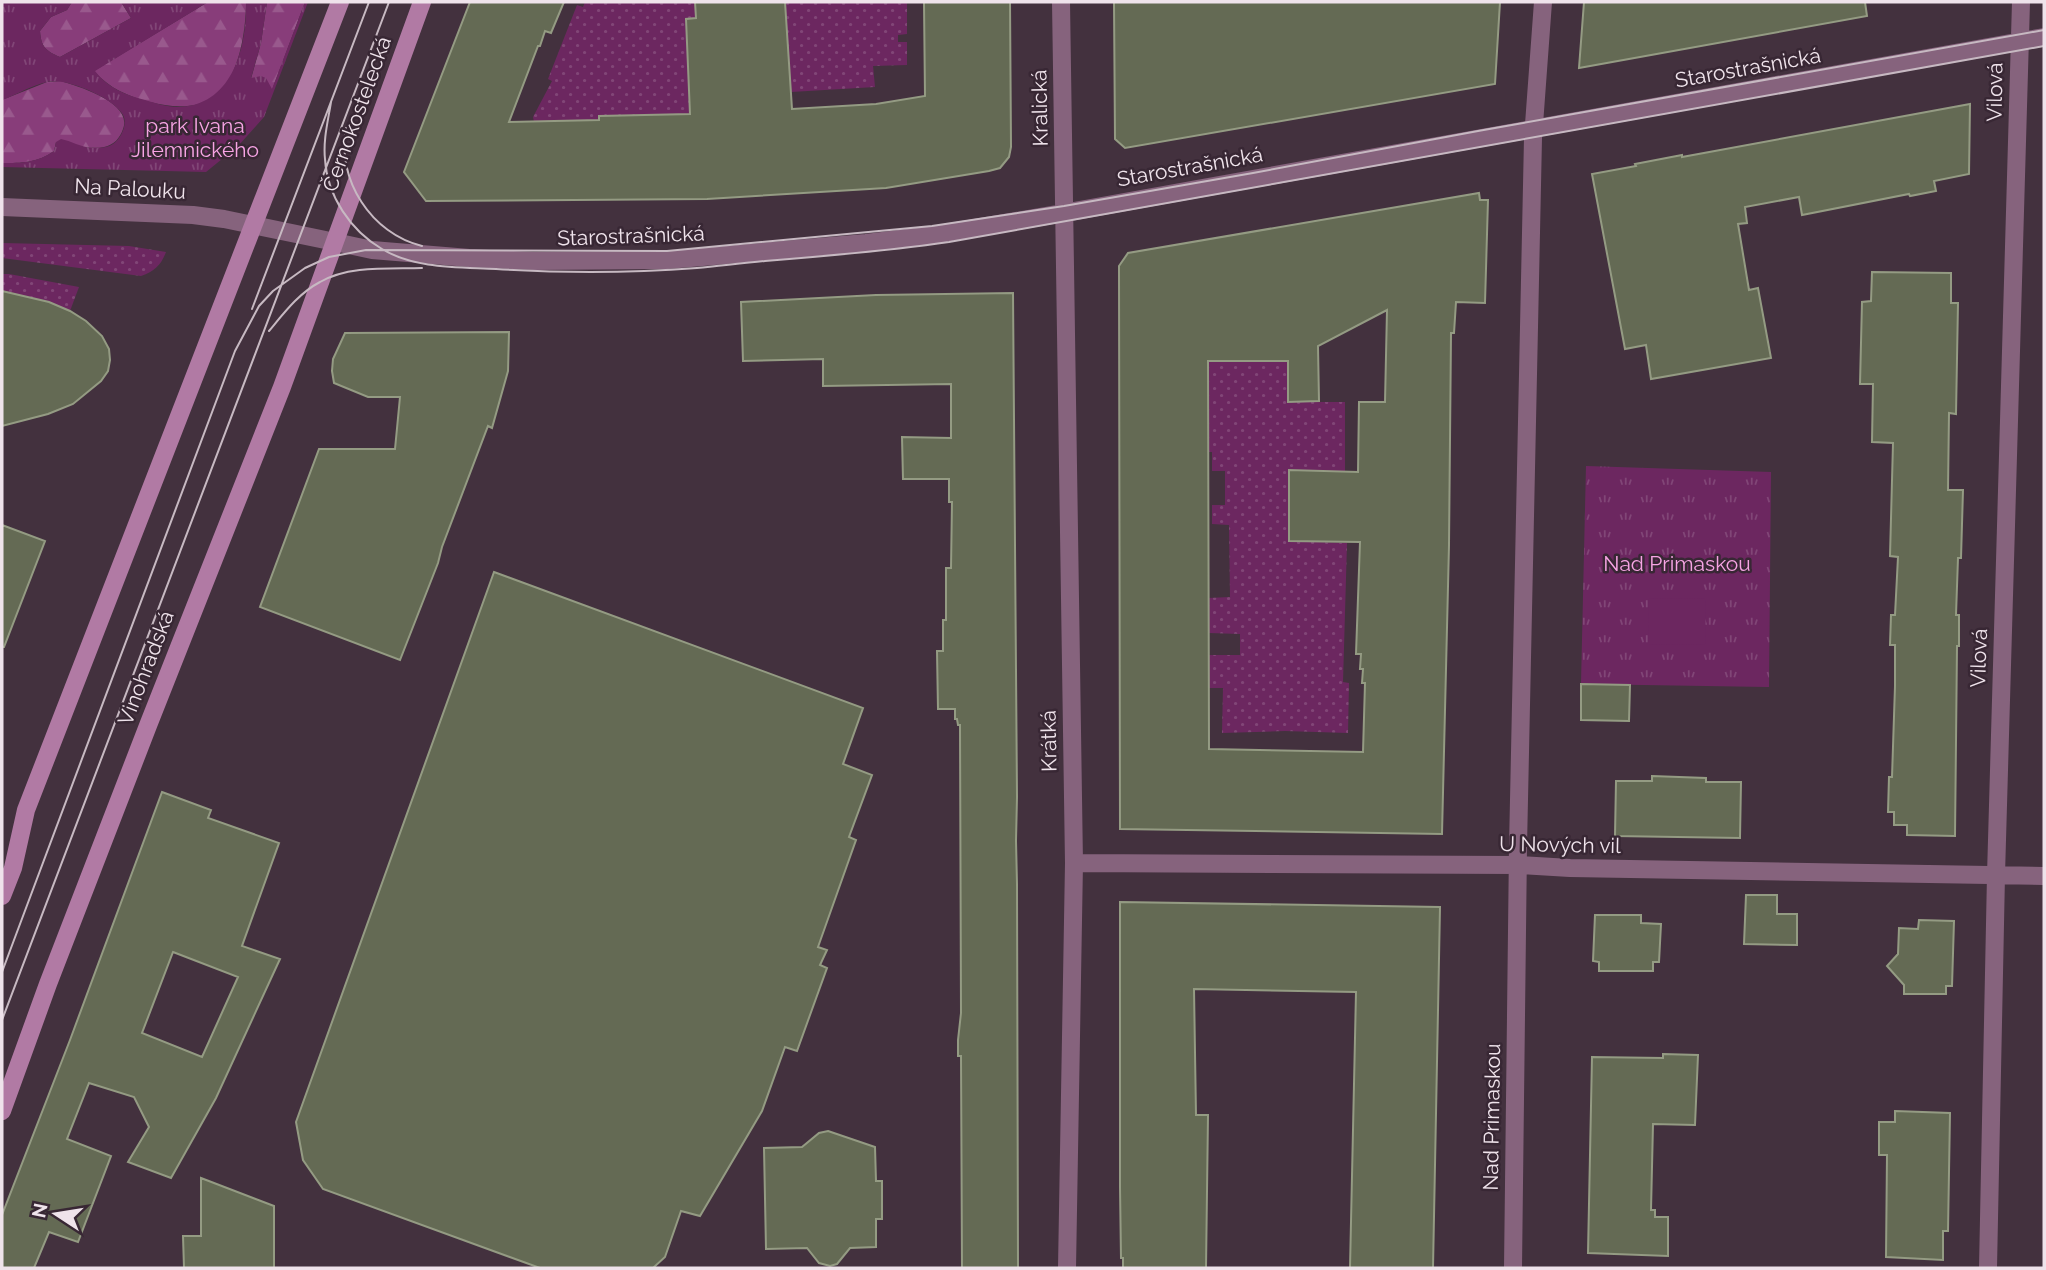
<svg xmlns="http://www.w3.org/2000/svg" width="2046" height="1270" font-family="Raleway,sans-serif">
  <defs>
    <pattern id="grass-dots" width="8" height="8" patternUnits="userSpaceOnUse" patternTransform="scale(1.75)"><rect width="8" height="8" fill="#6c2760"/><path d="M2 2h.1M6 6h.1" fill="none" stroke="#814677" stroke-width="1.8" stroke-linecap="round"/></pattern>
    <pattern id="forest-firs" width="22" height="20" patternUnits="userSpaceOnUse" patternTransform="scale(1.75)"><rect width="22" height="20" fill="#883d7a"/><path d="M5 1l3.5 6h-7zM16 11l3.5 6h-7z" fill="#99598d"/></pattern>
    <pattern id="park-tufts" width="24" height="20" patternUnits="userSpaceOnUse" patternTransform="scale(1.75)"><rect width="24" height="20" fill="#6c2760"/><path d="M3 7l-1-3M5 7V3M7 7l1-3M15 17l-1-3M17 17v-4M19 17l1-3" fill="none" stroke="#814677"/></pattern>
  </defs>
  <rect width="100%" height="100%" fill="#43313e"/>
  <path fill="url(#grass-dots)" d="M 585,2 L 695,2 L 702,114 L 600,116 L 599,120 L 534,122 L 533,117 L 552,81 L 548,79 L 577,5 L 583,7 Z
    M 785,2 L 907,2 L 907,34 L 898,35 L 898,42 L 907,42 L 907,65 L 873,66 L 875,87 L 791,92 Z
    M 2,243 L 129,246 L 166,252 C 161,265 155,271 141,276 L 2,258 Z
    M 2,274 L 9,274 L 79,287 L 70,311 L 27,296 L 2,292 Z
    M 1208,361 L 1288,361 L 1289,402 L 1345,402 L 1345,472 L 1289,470 L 1289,541 L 1347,543 L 1343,682 L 1349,683 L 1348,733 L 1285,731 L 1222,733 L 1223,688 L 1209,688 L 1209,655 L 1240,655 L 1240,634 L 1209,633 L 1208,598 L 1230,597 L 1229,525 L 1212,524 L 1212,505 L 1225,505 L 1225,471 L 1212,471 L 1212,452 L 1208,452 Z"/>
  <path fill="url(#forest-firs)" d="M 72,2 L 121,2 L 131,18 L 60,57 C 46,51 41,47 40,31 L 51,17 L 67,10 Z
    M 208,2 L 246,2 C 246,30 239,80 214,97 C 194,110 171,107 150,102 C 128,96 110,89 94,71 Z
    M 267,2 L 305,2 L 272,90 L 251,79 L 261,43 Z
    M 61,81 C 80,87 133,103 123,129 C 120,138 114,145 104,147 C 89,150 71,144 56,142 L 54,151 C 37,163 22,163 2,163 L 2,100 L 47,82 Z"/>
  <path fill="url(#park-tufts)" d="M 2,2 L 72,2 L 67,10 L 51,17 L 40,31 C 41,47 46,51 60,57 L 131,18 L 121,2 L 208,2 L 95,71 C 108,88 125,95 145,100 C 155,103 167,107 177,107 C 233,107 247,46 246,2 L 267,2 L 261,43 L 251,78 L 261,76 L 266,78 L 272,89 L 305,2 L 308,2 L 264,117 L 238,146 L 206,172 L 2,167 L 2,163 C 22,163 37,163 54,151 L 56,142 L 61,139 C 71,141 81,147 92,148 C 98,148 108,148 113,144 C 121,139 128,124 123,115 C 114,98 66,77 47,82 C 32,85 16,95 2,100 Z
    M 1586,466 L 1771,472 L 1769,687 L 1581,684 Z"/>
  <path fill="#6c2760" d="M 1649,598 L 1706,599 L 1705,645 L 1648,644 Z"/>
  <path fill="#646a54" stroke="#949b83" stroke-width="2" fill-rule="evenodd" d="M 470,2 L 564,2 L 551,33 L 545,31 L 540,46 L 538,46 L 509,122 L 599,120 L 599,116 L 690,114 L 686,19 L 696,18 L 695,2 L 785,2 L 792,109 L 876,104 L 925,96 L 924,2 L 1010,2 L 1011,147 L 1009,157 L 1000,168 L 989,171 L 886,188 L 707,199 L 426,201 L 404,172 Z
    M 1114,2 L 1500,2 L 1495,84 L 1125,148 L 1115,139 Z
    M 1584,2 L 1865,2 L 1867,16 L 1579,68 Z
    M 1970,104 L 1969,174 L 1934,181 L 1936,191 L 1910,196 L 1909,194 L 1802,215 L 1799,197 L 1745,207 L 1747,223 L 1738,224 L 1749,290 L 1758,288 L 1771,358 L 1651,379 L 1646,345 L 1625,349 L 1592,174 L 1636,166 L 1635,164 L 1682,155 L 1682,157 Z
    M 1479,193 L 1480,200 L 1488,200 L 1485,303 L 1456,302 L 1454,333 L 1451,333 L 1449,545 L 1442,834 L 1120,829 L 1119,266 L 1128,253 ZM 1387,310 L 1385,402 L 1359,402 L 1358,472 L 1289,470 L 1289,541 L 1360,542 L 1356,654 L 1361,654 L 1360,669 L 1363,669 L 1362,683 L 1365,683 L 1363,752 L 1209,749 L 1208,361 L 1288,361 L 1288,402 L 1319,401 L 1318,346 Z
    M 1872,272 L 1951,273 L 1951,303 L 1958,303 L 1956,414 L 1949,413 L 1948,490 L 1963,490 L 1961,558 L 1958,558 L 1956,615 L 1959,615 L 1959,646 L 1957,646 L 1955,836 L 1907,835 L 1907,825 L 1894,825 L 1894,812 L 1888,812 L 1889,777 L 1892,777 L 1895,686 L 1895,645 L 1890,645 L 1891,615 L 1895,615 L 1898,557 L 1890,556 L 1893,443 L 1872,442 L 1873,384 L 1860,384 L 1862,302 L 1871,301 Z
    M 2,291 L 49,302 L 70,311 L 86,321 L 102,336 L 109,349 L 110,360 L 108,371 L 101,381 L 73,404 L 48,414 L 2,426 Z
    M 1013,293 L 1017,797 L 1016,841 L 1017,884 L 1018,1268 L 962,1268 L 961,1056 L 958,1056 L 958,1040 L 961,1013 L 960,725 L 958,725 L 957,719 L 955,719 L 955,709 L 938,709 L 937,651 L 943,651 L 943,620 L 946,620 L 946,568 L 951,568 L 952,502 L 949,502 L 949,479 L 903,479 L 902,437 L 951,438 L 951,384 L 823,386 L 823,359 L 743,361 L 741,302 L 876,295 Z
    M 509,332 L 508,371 L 492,428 L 488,426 L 442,547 L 438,563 L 400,660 L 260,607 L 319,449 L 395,449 L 400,397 L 368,397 L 334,383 L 332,371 L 333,359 L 345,333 Z
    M 2,525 L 45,541 L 4,647 L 2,647 Z
    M 494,572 L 863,708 L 843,764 L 872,775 L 849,837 L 856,840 L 818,947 L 827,950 L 820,965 L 827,968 L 797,1051 L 785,1047 L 762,1111 L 700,1216 L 681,1211 L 665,1257 L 653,1268 L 540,1268 L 323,1189 L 303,1160 L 296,1122 Z
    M 1581,684 L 1630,685 L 1629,721 L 1581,720 Z
    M 1652,776 L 1706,778 L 1706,782 L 1741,782 L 1740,838 L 1615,836 L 1616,781 L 1652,781 Z
    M 162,792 L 211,810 L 208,818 L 279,843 L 242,946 L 280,959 L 216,1098 L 171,1178 L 128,1162 L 149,1127 L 134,1097 L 89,1083 L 67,1139 L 111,1156 L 78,1242 L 49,1232 L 34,1268 L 2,1268 L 2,1215 L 70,1040 ZM 173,952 L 238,977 L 202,1057 L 142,1033 Z
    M 1746,895 L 1777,895 L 1777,914 L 1797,914 L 1797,945 L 1744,944 Z
    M 1120,902 L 1440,907 L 1433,1268 L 1350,1268 L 1356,992 L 1194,989 L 1196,1115 L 1208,1115 L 1206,1268 L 1123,1268 L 1123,1258 L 1121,1258 L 1120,1187 Z
    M 1595,915 L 1641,915 L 1641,923 L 1661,924 L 1659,962 L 1653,962 L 1653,971 L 1599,971 L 1599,962 L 1593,961 Z
    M 1919,920 L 1954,921 L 1952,986 L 1946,986 L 1946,994 L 1904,994 L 1904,985 L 1887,966 L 1898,954 L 1899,928 L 1918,929 Z
    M 1663,1054 L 1698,1055 L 1695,1125 L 1653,1124 L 1651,1210 L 1655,1210 L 1655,1217 L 1668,1217 L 1668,1256 L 1588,1253 L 1592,1057 L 1663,1058 Z
    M 1895,1111 L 1950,1113 L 1948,1231 L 1943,1231 L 1943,1260 L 1886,1257 L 1887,1155 L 1879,1155 L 1879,1122 L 1895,1122 Z
    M 828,1131 L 875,1147 L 876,1181 L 882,1181 L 882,1219 L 876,1219 L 876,1247 L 850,1248 L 837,1264 L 830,1266 L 819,1263 L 807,1248 L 766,1249 L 764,1148 L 802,1147 L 819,1133 Z
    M 201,1178 L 274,1206 L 274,1268 L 184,1268 L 183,1236 L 201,1236 Z"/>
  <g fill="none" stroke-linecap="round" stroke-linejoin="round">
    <path stroke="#86637d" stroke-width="18" d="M 1061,2 L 1074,863 L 1067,1268
      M 335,242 L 372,250 L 469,258 L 533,261 L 667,260 L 866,243 L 933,235 L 1064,213 L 2044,37
      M 1074,863 L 1518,865 L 1570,868 L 2044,876
      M 1513,1268 L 1518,847 L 1533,138 L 1543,2
      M 1988,1268 L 1996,875 L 2021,2"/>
    <path stroke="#86637d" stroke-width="18" d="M 2,207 L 193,215 L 224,219 L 335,242"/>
    <path stroke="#b17aa4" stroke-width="18" d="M 2,896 L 13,868 L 26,810 L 340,2
      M 2,1111 L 48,984 L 149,723 L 282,387 L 422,2"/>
    <path stroke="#c7b9c2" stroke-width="2" d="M 331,102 C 328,121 323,140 325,159 C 327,196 351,231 382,249 C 415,269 459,267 496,269 C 562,273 630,273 697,268 C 719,266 742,263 765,261 C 827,256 888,251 949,242 L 2044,46
      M 346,128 C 336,180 372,234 422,246
      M 252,309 L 369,2
      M 269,331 C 284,313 299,293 320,282 C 349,265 390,269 422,268
      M 2,972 L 235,351 L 259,306 L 273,291 L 305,268 L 329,257 L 366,250 L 667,251 L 932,226 L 1064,206 L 1253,173 L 1478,131 L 2044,30
      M 2,1020 L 389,2"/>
  </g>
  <g text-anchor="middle" stroke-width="5" stroke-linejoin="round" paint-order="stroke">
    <g font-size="21" fill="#efe3eb" stroke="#382734">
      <text transform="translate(1748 68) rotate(-10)" y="7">Starostrašnická</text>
      <text transform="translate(1995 92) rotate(-89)" y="7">Vilová</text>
      <text transform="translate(1040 108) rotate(-91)" y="7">Kralická</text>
      <text transform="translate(357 114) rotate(-70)" y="7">Černokostelecká</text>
      <text transform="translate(1190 167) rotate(-10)" y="7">Starostrašnická</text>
      <text transform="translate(130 189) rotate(3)" y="7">Na Palouku</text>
      <text transform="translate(631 236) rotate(-2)" y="7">Starostrašnická</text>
      <text transform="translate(1979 658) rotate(-88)" y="7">Vilová</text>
      <text transform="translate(146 668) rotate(-69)" y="7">Vinohradská</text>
      <text transform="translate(1049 741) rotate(-91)" y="7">Krátká</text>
      <text transform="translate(1560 845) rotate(1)" y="7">U Nových vil</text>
      <text transform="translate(1492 1117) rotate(-89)" y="7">Nad Primaskou</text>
    </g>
    <g font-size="21" fill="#f7a4e4" stroke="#382734">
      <text x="195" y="133">park Ivana<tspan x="195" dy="24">Jilemnického</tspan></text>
      <text x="1677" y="571">Nad Primaskou</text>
    </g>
  </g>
  <rect width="2046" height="1270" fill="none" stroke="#efe3eb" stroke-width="7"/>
  <g transform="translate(56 1214) rotate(282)" stroke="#382734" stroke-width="5" paint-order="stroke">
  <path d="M0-5L12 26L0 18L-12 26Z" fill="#efe3eb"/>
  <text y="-10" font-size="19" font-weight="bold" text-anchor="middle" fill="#efe3eb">N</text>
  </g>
</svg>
